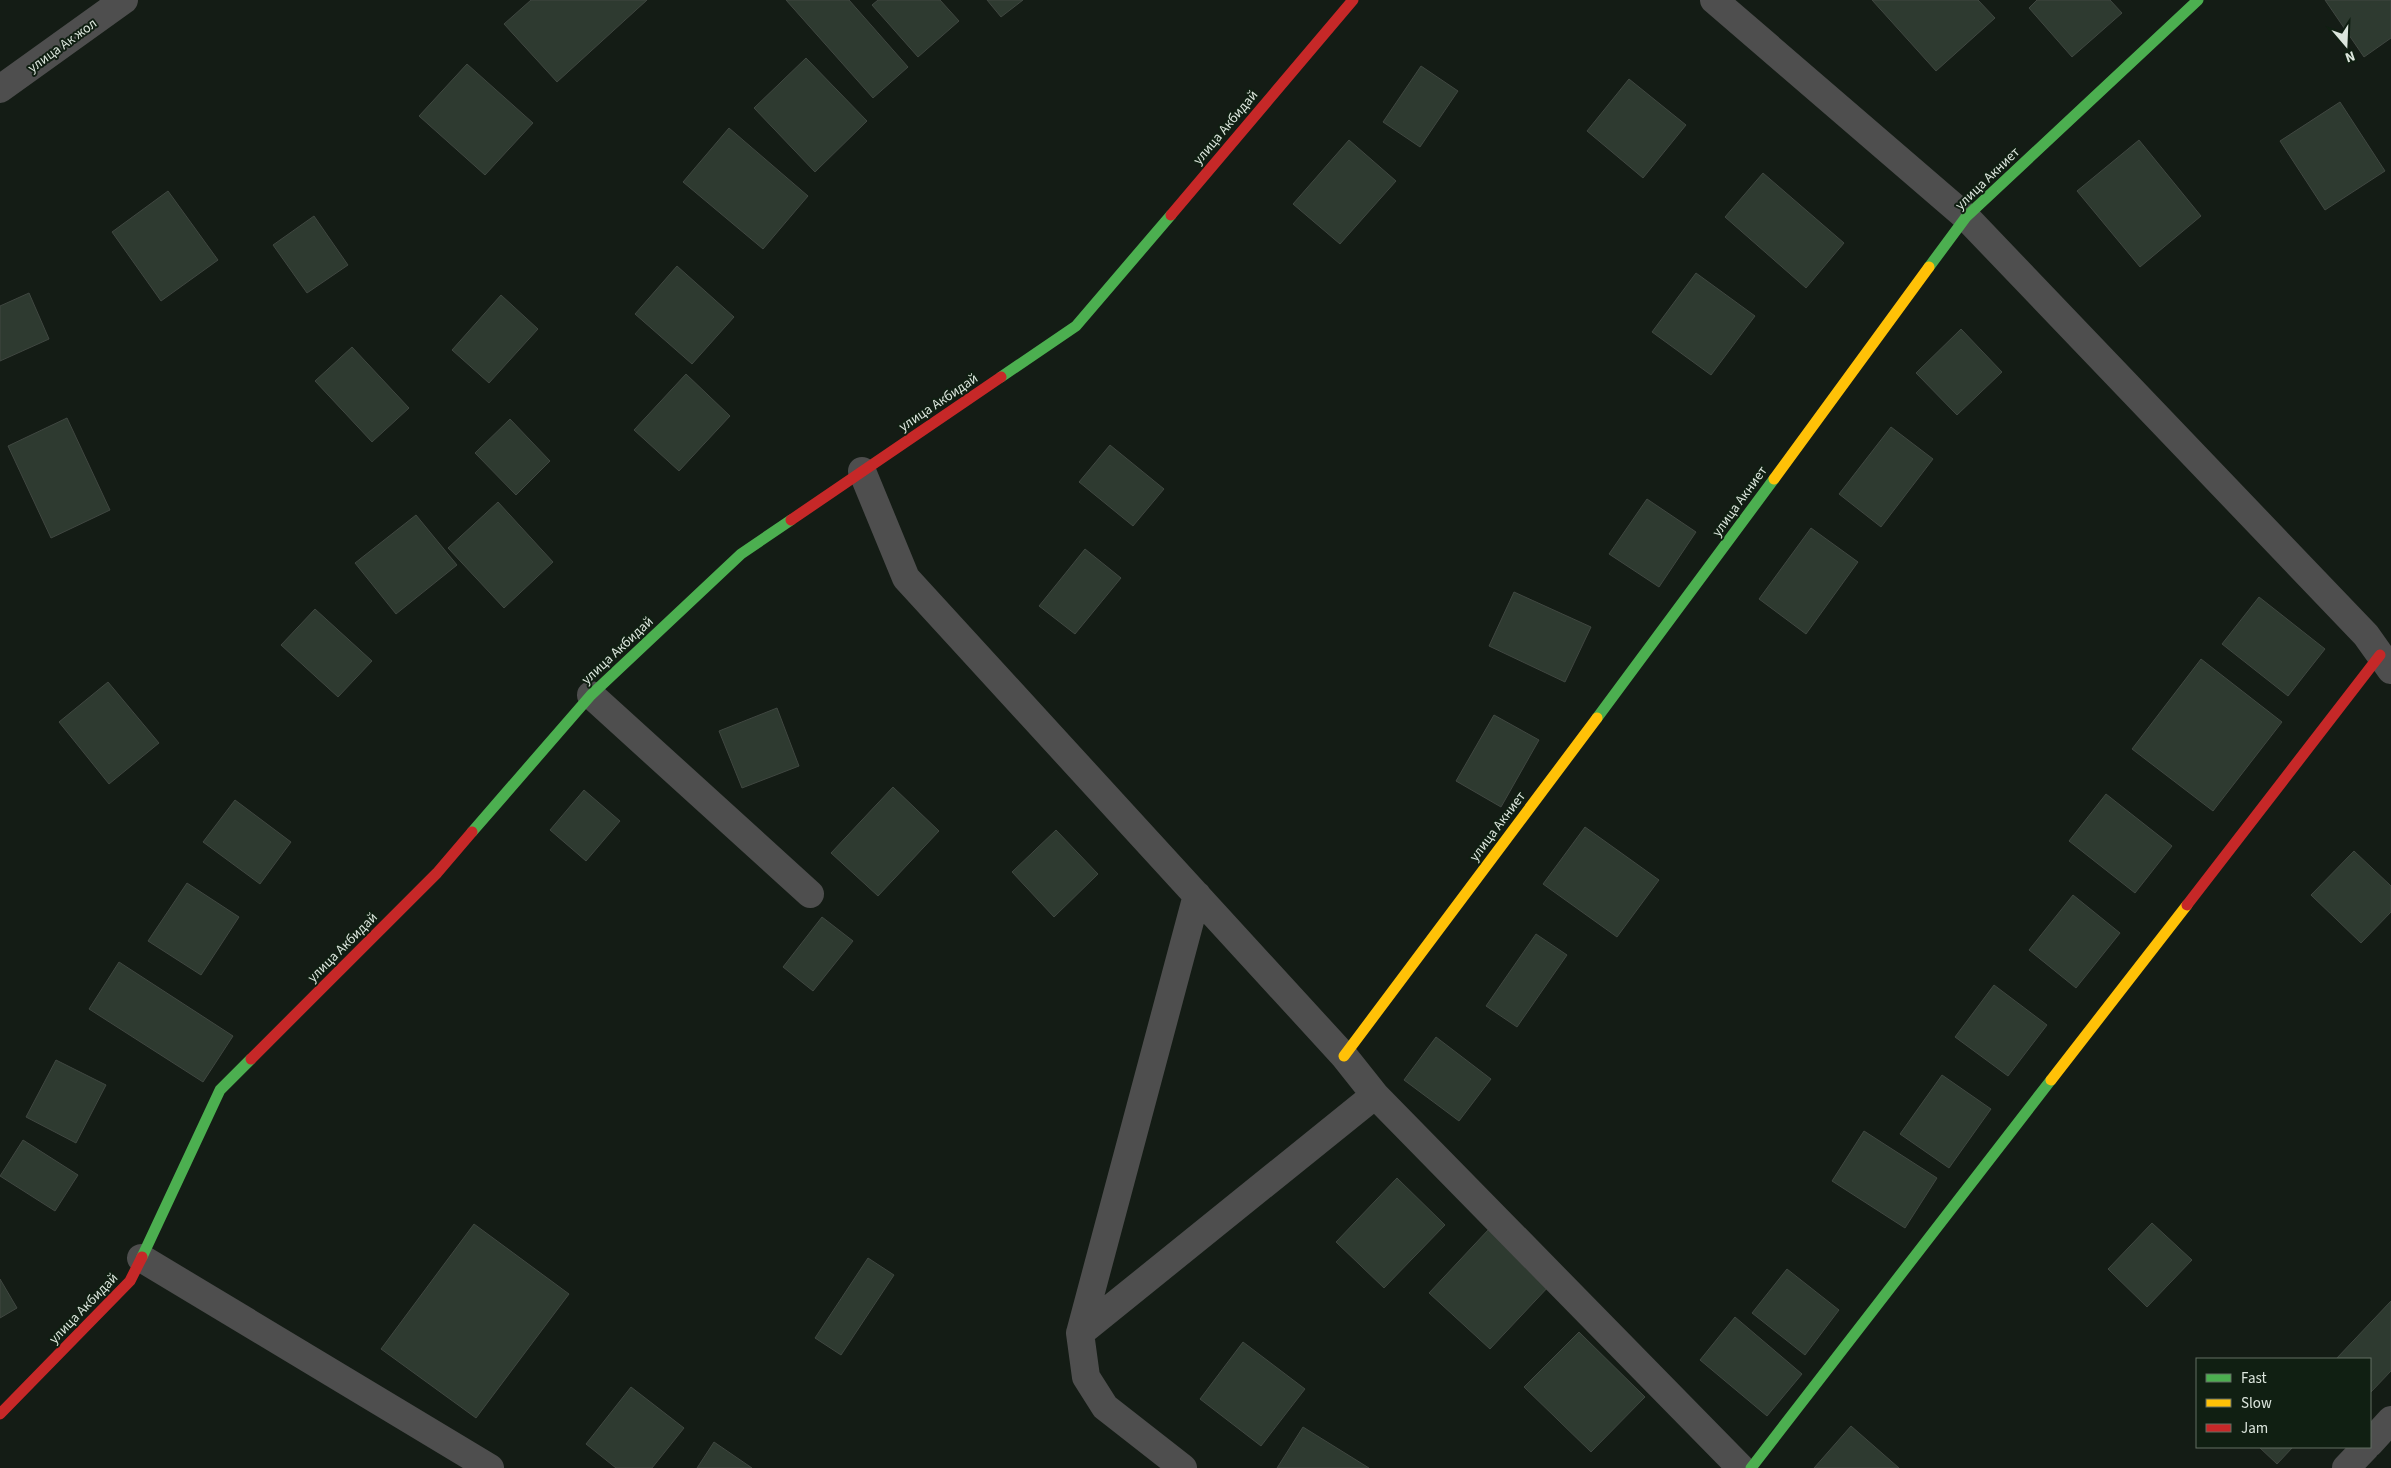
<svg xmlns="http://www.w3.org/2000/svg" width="2391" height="1468" font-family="'Source Sans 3',sans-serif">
  <rect width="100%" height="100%" fill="#141c15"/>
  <path fill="#2e3a30" stroke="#404741" d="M 531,0 L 647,0 L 557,82 L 504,24 Z
    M 786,0 L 849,0 L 908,67 L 873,98 Z
    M 878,0 L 940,0 L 959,21 L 918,57 L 872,5 Z
    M 987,0 L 1023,0 L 1001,17 Z
    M 1872,0 L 1978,0 L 1995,18 L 1936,71 Z
    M 2037,0 L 2110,0 L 2122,13 L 2072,57 L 2029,8 Z
    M 2325,0 L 2391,0 L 2391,38 L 2364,57 Z
    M 806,58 L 867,121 L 815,172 L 754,108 Z
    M 467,64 L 533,123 L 485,175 L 419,116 Z
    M 1421,66 L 1458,91 L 1420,147 L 1383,122 Z
    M 1629,79 L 1686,125 L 1643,178 L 1587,131 Z
    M 2340,102 L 2385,171 L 2325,210 L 2280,141 Z
    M 729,128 L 808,196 L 763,249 L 683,182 Z
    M 1349,140 L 1396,181 L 1340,244 L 1293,204 Z
    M 2139,140 L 2201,216 L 2140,267 L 2077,191 Z
    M 1763,173 L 1844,243 L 1806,288 L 1725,217 Z
    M 168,191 L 218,260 L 161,301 L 112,232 Z
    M 314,216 L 348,265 L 307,293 L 273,245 Z
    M 677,266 L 734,317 L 692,364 L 635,314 Z
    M 1696,273 L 1755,316 L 1711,375 L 1652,332 Z
    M 29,293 L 49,339 L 0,361 L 0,306 Z
    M 501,295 L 538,329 L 489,383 L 452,350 Z
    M 1961,329 L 2002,372 L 1957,415 L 1916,373 Z
    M 352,347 L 409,408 L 372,442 L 315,381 Z
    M 686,374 L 730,416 L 679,471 L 634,430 Z
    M 67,418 L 110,510 L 51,538 L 8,446 Z
    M 510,419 L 550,461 L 516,495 L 475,453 Z
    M 1891,427 L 1933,459 L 1881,527 L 1839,494 Z
    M 1110,445 L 1164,489 L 1133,526 L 1079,482 Z
    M 1647,499 L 1696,532 L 1659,587 L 1609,554 Z
    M 498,502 L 553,562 L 504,608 L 448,548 Z
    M 416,515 L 457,565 L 396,614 L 355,563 Z
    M 1811,528 L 1858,562 L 1806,634 L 1759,599 Z
    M 1085,549 L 1121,578 L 1075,634 L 1039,606 Z
    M 1514,592 L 1591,627 L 1565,682 L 1489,646 Z
    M 2259,597 L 2325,649 L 2288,696 L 2222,644 Z
    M 315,609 L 372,661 L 338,697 L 281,645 Z
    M 2201,659 L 2282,722 L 2213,811 L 2132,749 Z
    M 108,682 L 159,743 L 109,784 L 59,722 Z
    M 777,708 L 799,766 L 742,788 L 719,731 Z
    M 1494,715 L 1539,740 L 1501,807 L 1456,781 Z
    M 893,787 L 939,831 L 878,896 L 831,853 Z
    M 584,790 L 620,821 L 586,861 L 550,830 Z
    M 2106,794 L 2172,846 L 2135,893 L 2069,841 Z
    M 235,800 L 291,842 L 260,884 L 203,842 Z
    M 1585,827 L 1659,880 L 1617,937 L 1543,884 Z
    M 1056,830 L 1098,874 L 1054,917 L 1012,872 Z
    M 2354,851 L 2391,886 L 2391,912 L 2361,943 L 2311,895 Z
    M 187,883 L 239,917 L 201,975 L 148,941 Z
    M 2073,895 L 2120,933 L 2076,988 L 2029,950 Z
    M 822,917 L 853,941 L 813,991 L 783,967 Z
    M 1536,934 L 1567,955 L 1517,1027 L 1486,1006 Z
    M 119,962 L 233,1036 L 203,1082 L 89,1009 Z
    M 1994,985 L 2047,1025 L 2008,1076 L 1955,1037 Z
    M 1436,1037 L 1491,1079 L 1459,1121 L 1404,1080 Z
    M 56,1060 L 106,1085 L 76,1143 L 26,1117 Z
    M 1942,1075 L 1991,1109 L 1949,1168 L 1900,1134 Z
    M 1864,1131 L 1937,1178 L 1905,1228 L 1832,1181 Z
    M 23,1140 L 78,1175 L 55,1211 L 0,1176 Z
    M 1397,1178 L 1445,1225 L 1384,1288 L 1336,1242 Z
    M 2152,1223 L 2192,1260 L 2147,1307 L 2108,1269 Z
    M 474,1224 L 569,1294 L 476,1418 L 381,1349 Z
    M 1489,1229 L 1550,1285 L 1490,1349 L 1429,1293 Z
    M 868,1258 L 894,1275 L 841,1355 L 815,1338 Z
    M 1787,1269 L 1839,1310 L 1805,1355 L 1752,1313 Z
    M 0,1279 L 17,1308 L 0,1318 Z
    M 2391,1301 L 2391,1371 L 2371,1392 L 2370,1359 L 2336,1359 Z
    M 1735,1317 L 1802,1374 L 1767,1416 L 1700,1360 Z
    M 1579,1332 L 1645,1397 L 1591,1452 L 1524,1387 Z
    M 1243,1342 L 1305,1389 L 1261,1446 L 1200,1399 Z
    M 631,1387 L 684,1428 L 652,1468 L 616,1468 L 586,1444 Z
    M 1851,1426 L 1899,1468 L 1814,1468 Z
    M 1303,1427 L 1369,1468 L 1277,1468 Z
    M 714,1442 L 752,1468 L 697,1468 Z
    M 2259,1447 L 2293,1447 L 2277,1464 Z"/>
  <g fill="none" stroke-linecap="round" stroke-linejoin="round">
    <path stroke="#4e4e4e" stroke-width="28" d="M 1714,0 L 1966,217 L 2366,635 L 2391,670
      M 0,89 L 124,0
      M 862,471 L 906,578 L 1344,1056 L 1375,1095 L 1741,1468
      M 591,695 L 810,894
      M 141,1258 L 490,1468
      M 1080,1333 L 1375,1095
      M 2370,1443 L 2391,1420
      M 1183,1468 L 1105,1407 L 1086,1377 L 1080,1333 L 1197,895
      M 2346,1468 L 2366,1447"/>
    <path stroke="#4caf50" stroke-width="11" d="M 1929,267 L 1966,217 L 2198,0
      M 1001,377 L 1076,326 L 1171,215
      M 1597,718 L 1774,479
      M 472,832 L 591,695 L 741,554 L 791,520
      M 142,1257 L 220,1090 L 251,1059
      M 1751,1468 L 2051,1080"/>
    <path stroke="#ffc107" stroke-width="11" d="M 1774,479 L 1929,267
      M 1344,1056 L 1597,718
      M 2051,1080 L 2187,905"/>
    <path stroke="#c62828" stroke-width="11" d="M 1171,215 L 1353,0
      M 791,520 L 1001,377
      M 2187,905 L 2380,655
      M 251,1059 L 437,873 L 472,832
      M 0,1414 L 130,1281 L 142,1257"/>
  </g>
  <g text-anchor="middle" stroke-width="4" stroke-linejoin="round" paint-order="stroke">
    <g font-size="14" fill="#dce6dd" stroke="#101f12">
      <text transform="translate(62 45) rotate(-36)" y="5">улица Ак жол</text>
      <text transform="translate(1225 127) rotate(-50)" y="5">улица Акбидай</text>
      <text transform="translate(1987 178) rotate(-44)" y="5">улица Акниет</text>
      <text transform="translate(938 402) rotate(-34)" y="5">улица Акбидай</text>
      <text transform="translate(1739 501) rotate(-54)" y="5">улица Акниет</text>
      <text transform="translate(617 650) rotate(-43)" y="5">улица Акбидай</text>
      <text transform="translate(1497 826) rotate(-53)" y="5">улица Акниет</text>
      <text transform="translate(342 947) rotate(-45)" y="5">улица Акбидай</text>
      <text transform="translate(83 1308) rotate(-46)" y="5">улица Акбидай</text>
    </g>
  </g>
  <rect x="2196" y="1358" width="175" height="90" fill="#101f12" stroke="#626f63"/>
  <rect x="2206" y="1374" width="25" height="8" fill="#4caf50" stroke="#626f63"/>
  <text x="2241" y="1383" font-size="15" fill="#dce6dd">Fast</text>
  <rect x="2206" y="1399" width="25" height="8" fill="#ffc107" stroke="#626f63"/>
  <text x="2241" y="1408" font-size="15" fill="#dce6dd">Slow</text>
  <rect x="2206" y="1424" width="25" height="8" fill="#c62828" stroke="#626f63"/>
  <text x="2241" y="1433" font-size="15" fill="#dce6dd">Jam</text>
  <g transform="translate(2346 45) rotate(161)" stroke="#101f12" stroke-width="4" paint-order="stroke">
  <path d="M0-4L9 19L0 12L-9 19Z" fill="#dce6dd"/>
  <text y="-8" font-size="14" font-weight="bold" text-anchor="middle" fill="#dce6dd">N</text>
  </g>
</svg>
